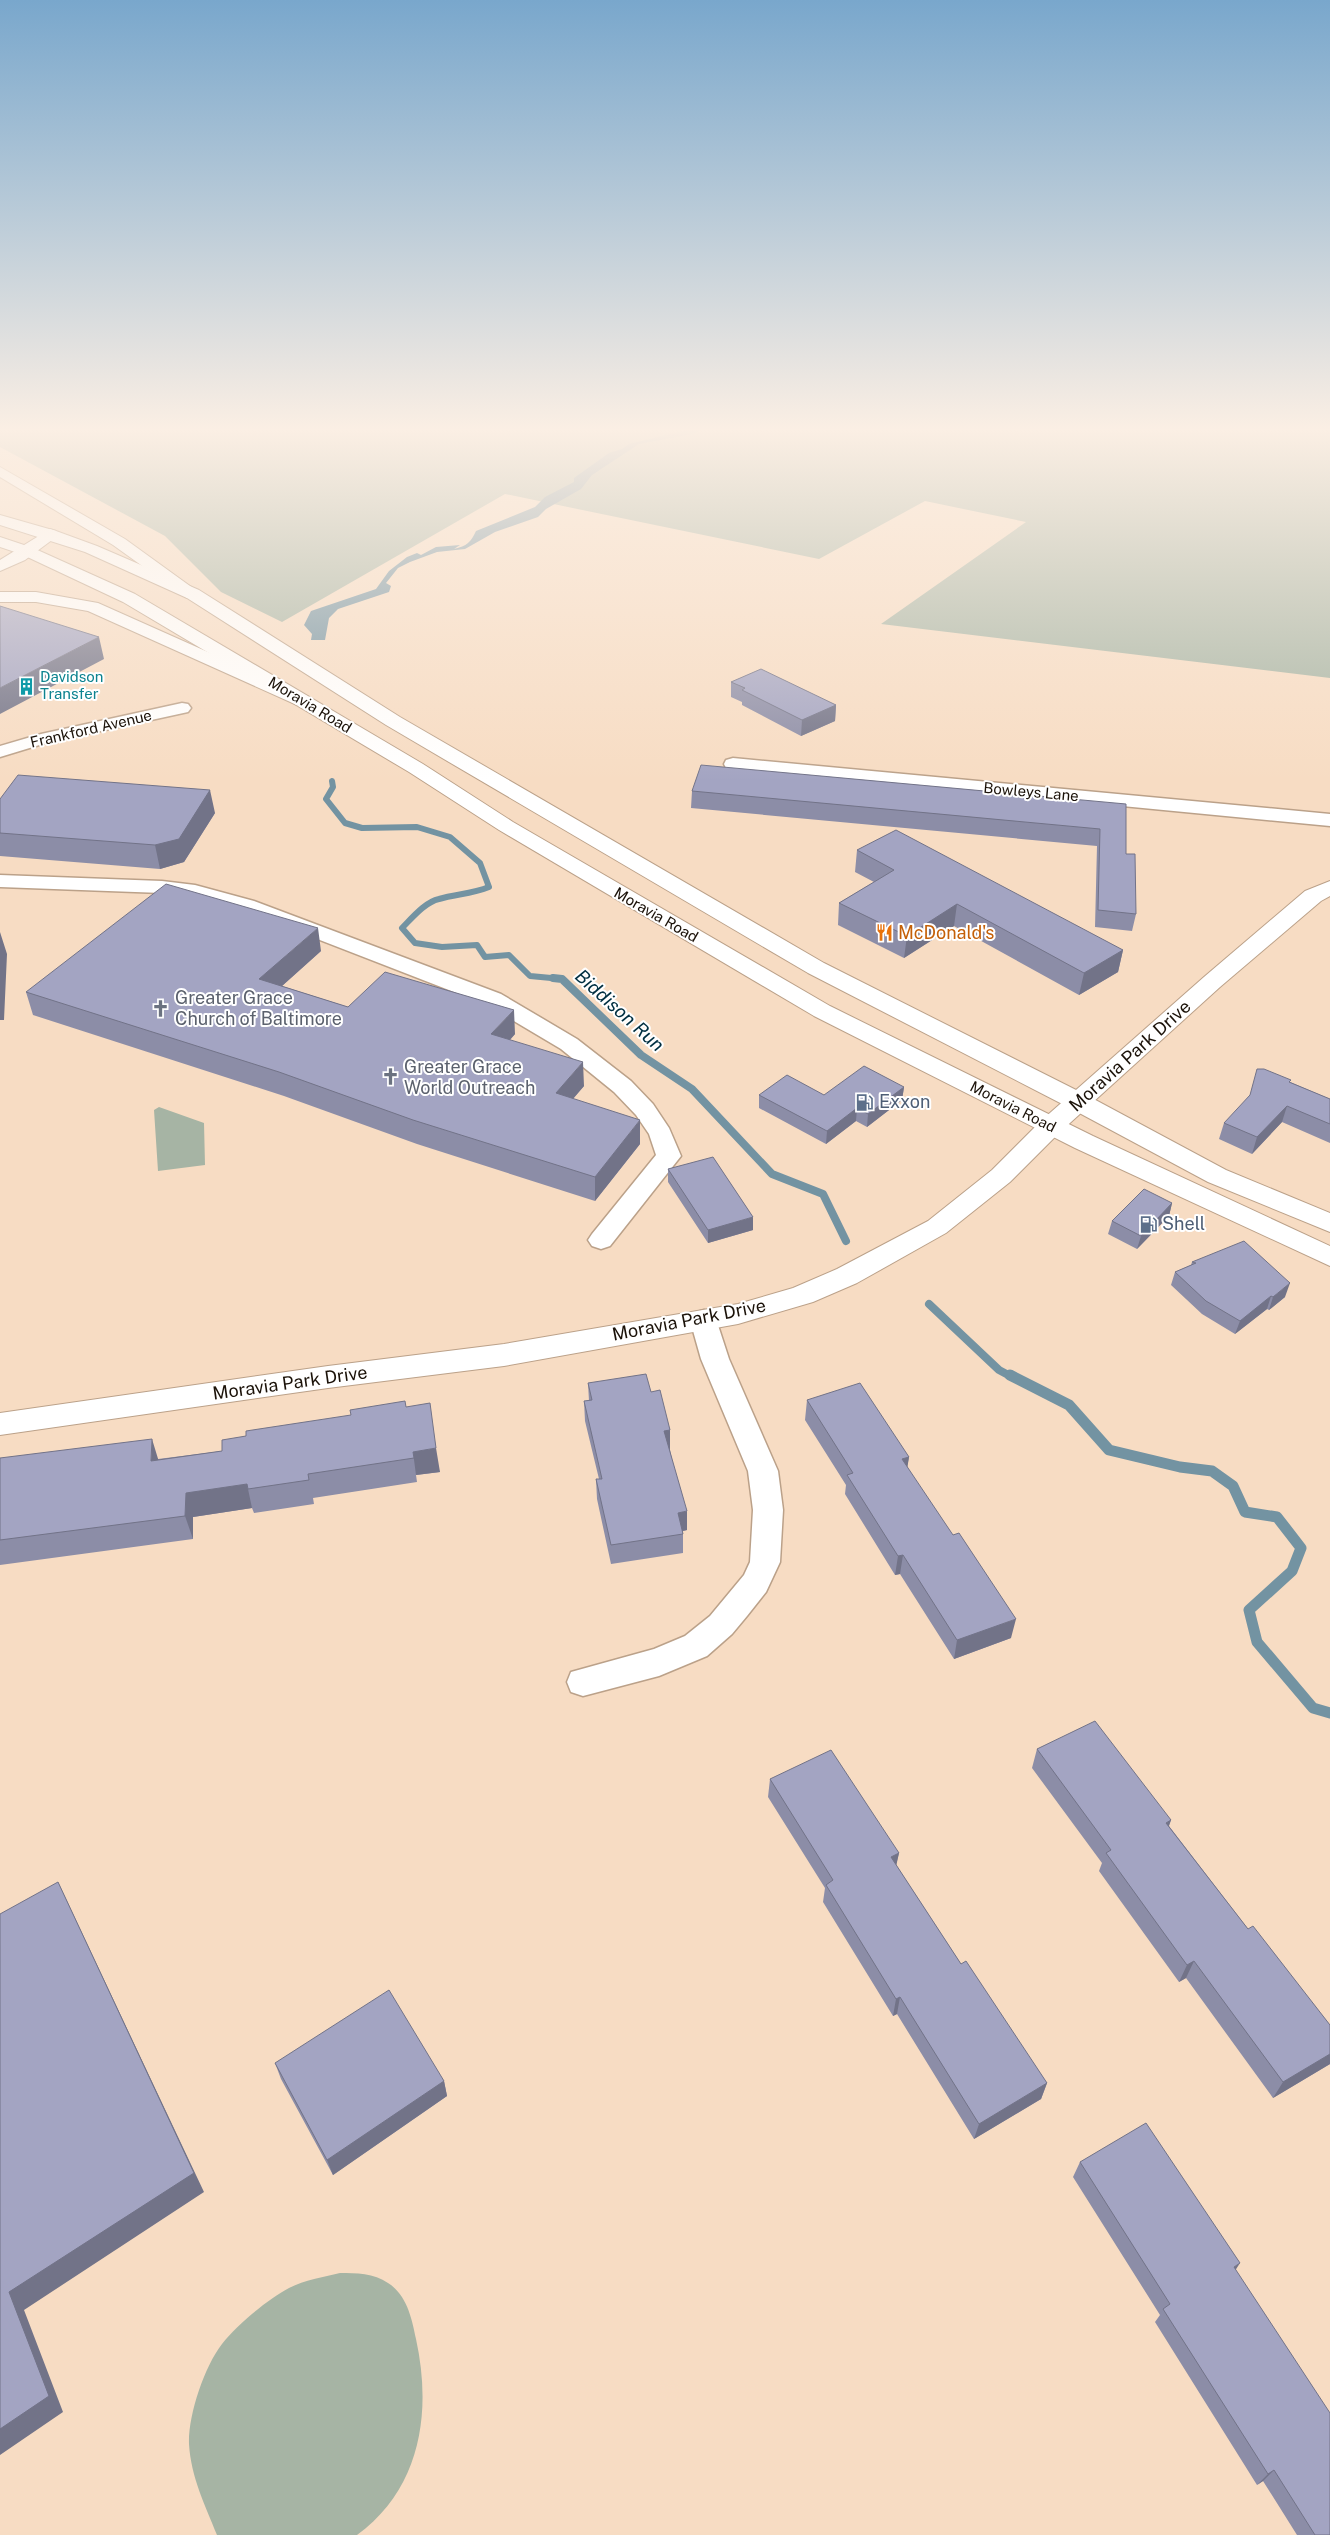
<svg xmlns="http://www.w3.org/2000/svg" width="1330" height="2535" font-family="'Public Sans',sans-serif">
  <rect width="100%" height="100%" fill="#f7dcc3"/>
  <path fill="#a6b4a4" d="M 0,426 L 1330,426 L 1330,678 L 881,624 L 1026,522 L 925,501 L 819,559 L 505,494 L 282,622 L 221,592 L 165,536 L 0,447 Z
    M 159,1107 L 204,1123 L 205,1165 L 158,1171 L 154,1110 Z
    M 340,2273 C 356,2273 374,2273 388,2283 C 407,2295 412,2319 416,2339 C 432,2412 421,2488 357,2535 L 217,2535 C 205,2505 191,2477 189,2444 C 188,2416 204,2367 222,2344 C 237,2325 268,2299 289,2288 C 305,2280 323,2277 340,2273 Z"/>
  <path fill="#7393a2" d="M 704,426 L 711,426 L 692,434 L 639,444 L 592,475 L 581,489 L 546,509 L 538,517 L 495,532 L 465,549 L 437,552 L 410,562 L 398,568 L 386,583 L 391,586 L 389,592 L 338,609 L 329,618 L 325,640 L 311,640 L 312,634 L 304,625 L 311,611 L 376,589 L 389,571 L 407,557 L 417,553 L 421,555 L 436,547 L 460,545 L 454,549 C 467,546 471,542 476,531 L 535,507 L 545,497 L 574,482 L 574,478 L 609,453 L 622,449 L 629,444 Z"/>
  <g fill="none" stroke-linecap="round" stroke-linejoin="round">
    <path stroke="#7393a2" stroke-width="6" d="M 332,781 L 333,787 L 326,799 L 345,823 L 362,828 L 417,827 L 450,837 L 480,863 L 489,887 C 472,894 456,894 439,899 C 425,902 412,918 402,928 L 415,943 L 442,947 L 477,945 L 485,957 L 509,955 L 530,976 L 562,979"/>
    <path stroke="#7393a2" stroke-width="8" d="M 553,978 L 562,979 L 641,1055 L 692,1089 L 772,1174 L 823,1194 L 846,1241
      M 929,1304 L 999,1370 L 1012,1377"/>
    <path stroke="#7393a2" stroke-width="11" d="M 1010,1375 L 1069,1405 L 1109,1450 L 1180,1467 L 1212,1471 L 1233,1486 L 1245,1512 L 1277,1517 L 1301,1548 L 1292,1571 L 1249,1610 L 1257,1642 L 1313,1708 L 1330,1713"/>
    <defs>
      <path id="street" d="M 182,703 L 188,704 L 191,708 L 188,712 L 46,743 L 0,757 L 0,746 L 41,734 Z
        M 733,758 L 1330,814 L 1330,826 L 726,768 L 724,764 L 726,760 Z
        M 0,875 L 162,881 L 195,885 L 254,901 L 501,994 L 577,1039 L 631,1081 L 653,1104 L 669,1128 L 681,1156 L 610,1246 L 601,1249 L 592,1246 L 588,1240 L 592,1234 L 656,1155 L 649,1134 L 636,1115 L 614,1092 L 561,1049 L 485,1004 L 240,909 L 194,897 L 162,893 L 0,887 Z
        M 704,1310 L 714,1313 L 729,1359 L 778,1471 L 783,1510 L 780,1562 L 766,1592 L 747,1616 L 732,1634 L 707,1656 L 659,1676 L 583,1696 L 571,1692 L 567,1682 L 571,1672 L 654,1649 L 685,1636 L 710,1616 L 744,1575 L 750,1562 L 753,1510 L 748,1471 L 701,1359 L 690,1320 L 694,1313 Z"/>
      <path id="secondary" d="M 1330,881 L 1330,896 L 1321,901 L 1220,987 L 1060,1132 L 1010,1182 L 946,1233 L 857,1283 L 813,1302 L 738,1324 L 504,1366 L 328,1388 L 0,1435 L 0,1413 L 328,1366 L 504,1344 L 738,1304 L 793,1288 L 837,1269 L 928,1221 L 992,1170 L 1042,1120 L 1204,977 L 1305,891 Z"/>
      <path id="primary" d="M 0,515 L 56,531 L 97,546 L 199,590 L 400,717 L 824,963 L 1088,1096 L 1226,1170 L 1330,1213 L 1330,1232 L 1208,1182 L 1070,1108 L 808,973 L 386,725 L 187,598 L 85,552 L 0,525 Z
        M 0,537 L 33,548 L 135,594 L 423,764 L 513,822 L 830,1006 L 1093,1136 L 1330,1246 L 1330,1266 L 1075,1148 L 814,1016 L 499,830 L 409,772 L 123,602 L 21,554 L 0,547 Z"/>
      <path id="highway" d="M 0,467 L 125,539 L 201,594 L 199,598 L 187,598 L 113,545 L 0,477 Z
        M 50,529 L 56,531 L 58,534 L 56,537 L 25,560 L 0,571 L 0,560 Z
        M 0,592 L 36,592 L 98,603 L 309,697 L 312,701 L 309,705 L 297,705 L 88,611 L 36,602 L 0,602 Z"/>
    </defs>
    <use href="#street" stroke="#bba189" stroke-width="3"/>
    <use href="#secondary" stroke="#bba189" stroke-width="2"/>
    <use href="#primary" stroke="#bba189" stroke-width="2"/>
    <use href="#highway" stroke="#bba189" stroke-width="2"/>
    <use href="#street" fill="#fff" fill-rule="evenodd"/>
    <use href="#secondary" fill="#fff" fill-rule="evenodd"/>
    <use href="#primary" fill="#fff" fill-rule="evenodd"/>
    <use href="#highway" fill="#fff" fill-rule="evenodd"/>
  </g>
  <path fill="#8c8da7" d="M 731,682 L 836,705 L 835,721 L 801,736 L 742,705 L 742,702 L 731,697 Z
    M 692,791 L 1126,804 L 1126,854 L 1136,914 L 1132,931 L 1095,927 L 1097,846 L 691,808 Z
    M 0,799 L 215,813 L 184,862 L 160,869 L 0,856 Z
    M 857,850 L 1123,950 L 1118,972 L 1079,995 L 954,926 L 904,958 L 838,925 L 839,903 L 874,882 L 855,872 Z
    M 321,951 L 282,986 L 348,1007 L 515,1034 L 510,1040 L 584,1086 L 573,1099 L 640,1144 L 595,1201 L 417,1144 L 284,1096 L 33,1015 L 26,992 Z
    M 1290,1082 L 1330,1099 L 1330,1143 L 1282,1122 L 1252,1154 L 1219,1139 L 1224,1123 Z
    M 904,1087 L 902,1100 L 867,1127 L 856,1121 L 826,1144 L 759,1108 L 759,1095 L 824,1095 Z
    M 668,1169 L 753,1230 L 708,1243 L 668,1182 Z
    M 1172,1203 L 1169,1216 L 1137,1249 L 1108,1234 L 1112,1221 Z
    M 1192,1262 L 1285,1297 L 1269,1310 L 1267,1309 L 1235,1334 L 1202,1314 L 1171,1285 L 1175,1272 L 1191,1265 Z
    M 588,1383 L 651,1392 L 670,1430 L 670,1450 L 687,1530 L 683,1531 L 683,1553 L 611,1564 L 597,1499 L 596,1479 L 599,1479 L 585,1421 L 584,1401 L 589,1401 Z
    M 807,1400 L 909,1457 L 907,1467 L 1011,1638 L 954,1659 L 900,1574 L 895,1575 L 845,1494 L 846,1485 L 805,1420 Z
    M 406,1407 L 440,1472 L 416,1475 L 417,1482 L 313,1498 L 314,1504 L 254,1513 L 252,1508 L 193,1517 L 193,1539 L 0,1565 L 0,1458 L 158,1459 L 222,1451 Z
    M 1037,1749 L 1171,1820 L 1169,1826 L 1248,1929 L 1330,2025 L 1330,2064 L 1273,2098 L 1186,1978 L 1179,1982 L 1099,1871 L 1102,1863 L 1032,1768 Z
    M 770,1779 L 899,1853 L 896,1865 L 961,1964 L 1047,2083 L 1041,2099 L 974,2139 L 897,2014 L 893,2016 L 823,1902 L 825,1888 L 768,1797 Z
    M 275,2063 L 444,2081 L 447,2096 L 333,2175 L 281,2079 Z
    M 1080,2162 L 1235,2270 L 1330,2535 L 1297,2535 L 1263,2481 L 1257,2485 L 1155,2322 L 1160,2315 L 1073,2177 Z"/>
  <path fill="#727388" d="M 99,637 L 104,659 L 0,714 L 0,688 Z
    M 836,705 L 835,721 L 801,736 L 802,720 Z
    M 210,790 L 215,813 L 184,862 L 160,869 L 155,845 Z
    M 957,904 L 954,926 L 904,958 L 907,936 Z
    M 318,928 L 321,951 L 263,1003 L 259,979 Z
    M 0,932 L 7,954 L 4,1020 L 0,1020 Z
    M 1123,950 L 1118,972 L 1079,995 L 1084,973 Z
    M 514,1010 L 515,1034 L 493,1058 L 491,1034 Z
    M 583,1062 L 584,1086 L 557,1117 L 556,1093 Z
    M 904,1087 L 902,1100 L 867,1127 L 868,1114 Z
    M 1287,1106 L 1282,1122 L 1252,1154 L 1257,1137 Z
    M 857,1108 L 856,1121 L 826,1144 L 827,1131 Z
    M 640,1120 L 640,1144 L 595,1201 L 595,1177 Z
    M 1172,1203 L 1169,1216 L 1137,1249 L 1141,1236 Z
    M 753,1217 L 753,1230 L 708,1243 L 708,1230 Z
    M 1290,1283 L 1285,1297 L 1269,1310 L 1273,1297 Z
    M 1271,1296 L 1267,1309 L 1235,1334 L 1240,1321 Z
    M 670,1430 L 670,1450 L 664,1451 L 664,1431 Z
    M 152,1439 L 159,1462 L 151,1461 Z
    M 436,1448 L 440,1472 L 416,1475 L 413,1452 Z
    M 909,1457 L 906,1476 L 902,1459 Z
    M 247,1484 L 248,1489 L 252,1508 L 193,1517 L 193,1539 L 185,1516 L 186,1493 Z
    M 687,1511 L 687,1530 L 678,1532 L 678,1513 Z
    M 903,1555 L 900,1574 L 895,1575 L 898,1556 Z
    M 1016,1619 L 1011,1638 L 954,1659 L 957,1640 Z
    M 1171,1820 L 1164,1838 L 1166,1823 Z
    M 899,1853 L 895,1871 L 891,1857 Z
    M 58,1882 L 204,2192 L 24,2310 L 63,2412 L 0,2455 L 0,2429 L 9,2292 Z
    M 1194,1961 L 1186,1978 L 1179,1982 L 1187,1965 Z
    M 900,1997 L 897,2014 L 893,2016 L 896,1999 Z
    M 1330,2054 L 1330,2064 L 1273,2098 L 1283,2082 Z
    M 444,2081 L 447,2096 L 333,2175 L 327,2160 Z
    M 1047,2083 L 1041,2099 L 974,2139 L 979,2124 Z
    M 1240,2263 L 1231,2277 L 1234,2267 Z
    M 1274,2470 L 1263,2481 L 1257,2485 L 1268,2474 Z"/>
  <path fill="#a3a4c2" stroke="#727388" d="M 0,606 L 99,637 L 0,688 Z
    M 761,669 L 836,705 L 802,720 L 742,690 L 745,688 L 731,682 Z
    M 701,765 L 1126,804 L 1126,854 L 1135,854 L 1136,914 L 1098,910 L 1100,829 L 692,791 Z
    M 18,775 L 210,790 L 179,839 L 155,845 L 0,833 L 0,799 Z
    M 896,830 L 1123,950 L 1084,973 L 957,904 L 907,936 L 839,903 L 894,870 L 857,850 Z
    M 166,884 L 318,928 L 259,979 L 348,1007 L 385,972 L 514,1010 L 491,1034 L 583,1062 L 556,1093 L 640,1120 L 595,1177 L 413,1120 L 279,1072 L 26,992 Z
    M 864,1066 L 904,1087 L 868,1114 L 857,1108 L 827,1131 L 759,1095 L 787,1075 L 824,1095 Z
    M 1257,1069 L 1264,1069 L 1291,1080 L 1289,1082 L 1330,1099 L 1330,1124 L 1287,1106 L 1257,1137 L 1224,1123 L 1250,1095 Z
    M 713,1157 L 753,1217 L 708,1230 L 668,1169 Z
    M 1144,1189 L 1172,1203 L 1141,1236 L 1112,1221 Z
    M 1244,1241 L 1290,1283 L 1273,1297 L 1271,1296 L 1240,1321 L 1206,1301 L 1175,1272 L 1196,1263 L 1192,1262 Z
    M 646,1374 L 651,1392 L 660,1390 L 670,1430 L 664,1431 L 687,1511 L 678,1513 L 683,1534 L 611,1545 L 596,1479 L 602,1479 L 584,1401 L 592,1400 L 588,1383 Z
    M 860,1383 L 909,1457 L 902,1459 L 953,1535 L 959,1533 L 1016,1619 L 957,1640 L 903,1555 L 898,1556 L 847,1475 L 853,1473 L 807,1400 Z
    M 405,1401 L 406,1407 L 430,1403 L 436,1448 L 413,1452 L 414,1458 L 308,1474 L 309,1480 L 248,1489 L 247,1484 L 186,1493 L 185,1516 L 0,1540 L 0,1458 L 152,1439 L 151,1461 L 222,1451 L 222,1440 L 246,1436 L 246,1431 L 351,1415 L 350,1410 Z
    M 1095,1721 L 1171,1820 L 1166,1823 L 1248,1929 L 1253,1926 L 1330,2025 L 1330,2054 L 1283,2082 L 1194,1961 L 1187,1965 L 1106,1853 L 1111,1850 L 1037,1749 Z
    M 831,1750 L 899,1853 L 891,1857 L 961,1964 L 966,1961 L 1047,2083 L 979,2124 L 900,1997 L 896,1999 L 826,1885 L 833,1880 L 770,1779 Z
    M 58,1882 L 194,2173 L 9,2292 L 49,2396 L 0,2429 L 0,1914 Z
    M 389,1990 L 444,2081 L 327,2160 L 275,2063 Z
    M 1146,2123 L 1240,2263 L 1234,2267 L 1330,2413 L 1330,2535 L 1315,2535 L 1274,2470 L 1268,2474 L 1163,2309 L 1170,2304 L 1080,2162 Z"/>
  <linearGradient id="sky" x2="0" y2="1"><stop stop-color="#79a7cc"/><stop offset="0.55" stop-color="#fbefe4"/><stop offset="1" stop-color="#fbefe4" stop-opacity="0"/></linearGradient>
  <rect width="1330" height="781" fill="url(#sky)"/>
  <defs>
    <symbol id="building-bare" viewBox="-9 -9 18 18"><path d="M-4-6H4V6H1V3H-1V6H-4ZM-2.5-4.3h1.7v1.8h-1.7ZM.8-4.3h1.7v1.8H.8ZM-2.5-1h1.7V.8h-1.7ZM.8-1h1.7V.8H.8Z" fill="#0f9aa8" stroke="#fff" stroke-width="2.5" paint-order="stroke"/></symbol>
    <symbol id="restaurant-bare" viewBox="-9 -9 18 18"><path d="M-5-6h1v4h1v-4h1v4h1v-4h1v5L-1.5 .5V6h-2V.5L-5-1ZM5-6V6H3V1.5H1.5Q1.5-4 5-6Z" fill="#e8710a" stroke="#fff" stroke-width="2.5" paint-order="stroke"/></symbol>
    <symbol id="church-bare" viewBox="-9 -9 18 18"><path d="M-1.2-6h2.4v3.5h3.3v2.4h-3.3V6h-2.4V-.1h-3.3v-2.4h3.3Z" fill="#6b7280" stroke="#fff" stroke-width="2.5" paint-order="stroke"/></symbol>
    <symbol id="fuel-bare" viewBox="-9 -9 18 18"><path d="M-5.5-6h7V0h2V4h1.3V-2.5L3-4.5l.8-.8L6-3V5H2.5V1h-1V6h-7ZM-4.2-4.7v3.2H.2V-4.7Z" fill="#5c6f8a" stroke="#fff" stroke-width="2.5" paint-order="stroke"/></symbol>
  </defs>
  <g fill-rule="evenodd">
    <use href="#building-bare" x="14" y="674" width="25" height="25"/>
    <use href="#restaurant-bare" x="872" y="920" width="25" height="25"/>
    <use href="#church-bare" x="148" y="996" width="25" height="25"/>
    <use href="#church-bare" x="378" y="1064" width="25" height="25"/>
    <use href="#fuel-bare" x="852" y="1090" width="25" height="25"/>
    <use href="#fuel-bare" x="1136" y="1212" width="25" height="25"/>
  </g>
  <g text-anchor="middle" stroke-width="4" stroke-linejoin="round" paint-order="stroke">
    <g font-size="15" fill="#0d838f" stroke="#fff" text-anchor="start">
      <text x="40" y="682">Davidson<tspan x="40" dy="17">Transfer</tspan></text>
    </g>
    <g font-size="15" fill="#1b1209" stroke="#fff">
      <text transform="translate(310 705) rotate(31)" y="5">Moravia Road</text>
      <text transform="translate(91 729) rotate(-13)" y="5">Frankford Avenue</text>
      <text transform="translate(1031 792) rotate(5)" y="5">Bowleys Lane</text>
      <text transform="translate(656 915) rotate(30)" y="5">Moravia Road</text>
      <text transform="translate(1013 1107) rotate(27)" y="5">Moravia Road</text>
    </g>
    <g font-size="18" fill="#c56008" stroke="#fff" text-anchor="start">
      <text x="898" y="939">McDonald's</text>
    </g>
    <g font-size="18" fill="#5b616d" stroke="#fff" text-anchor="start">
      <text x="175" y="1004">Greater Grace<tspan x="175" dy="21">Church of Baltimore</tspan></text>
      <text x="404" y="1073">Greater Grace<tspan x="404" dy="21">World Outreach</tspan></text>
    </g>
    <g font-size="18" fill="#1b1209" stroke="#fff">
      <text transform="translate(1130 1056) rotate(-42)" y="6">Moravia Park Drive</text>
      <text transform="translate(689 1320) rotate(-11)" y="6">Moravia Park Drive</text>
      <text transform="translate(290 1383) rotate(-8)" y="6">Moravia Park Drive</text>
    </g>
    <g font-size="18" fill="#4e5e75" stroke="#fff" text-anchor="start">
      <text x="879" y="1108">Exxon</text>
      <text x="1162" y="1230">Shell</text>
    </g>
    <g font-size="19" font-style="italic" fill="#002f41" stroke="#fff">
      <text transform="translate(620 1010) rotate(42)" y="7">Biddison Run</text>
    </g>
  </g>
</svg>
